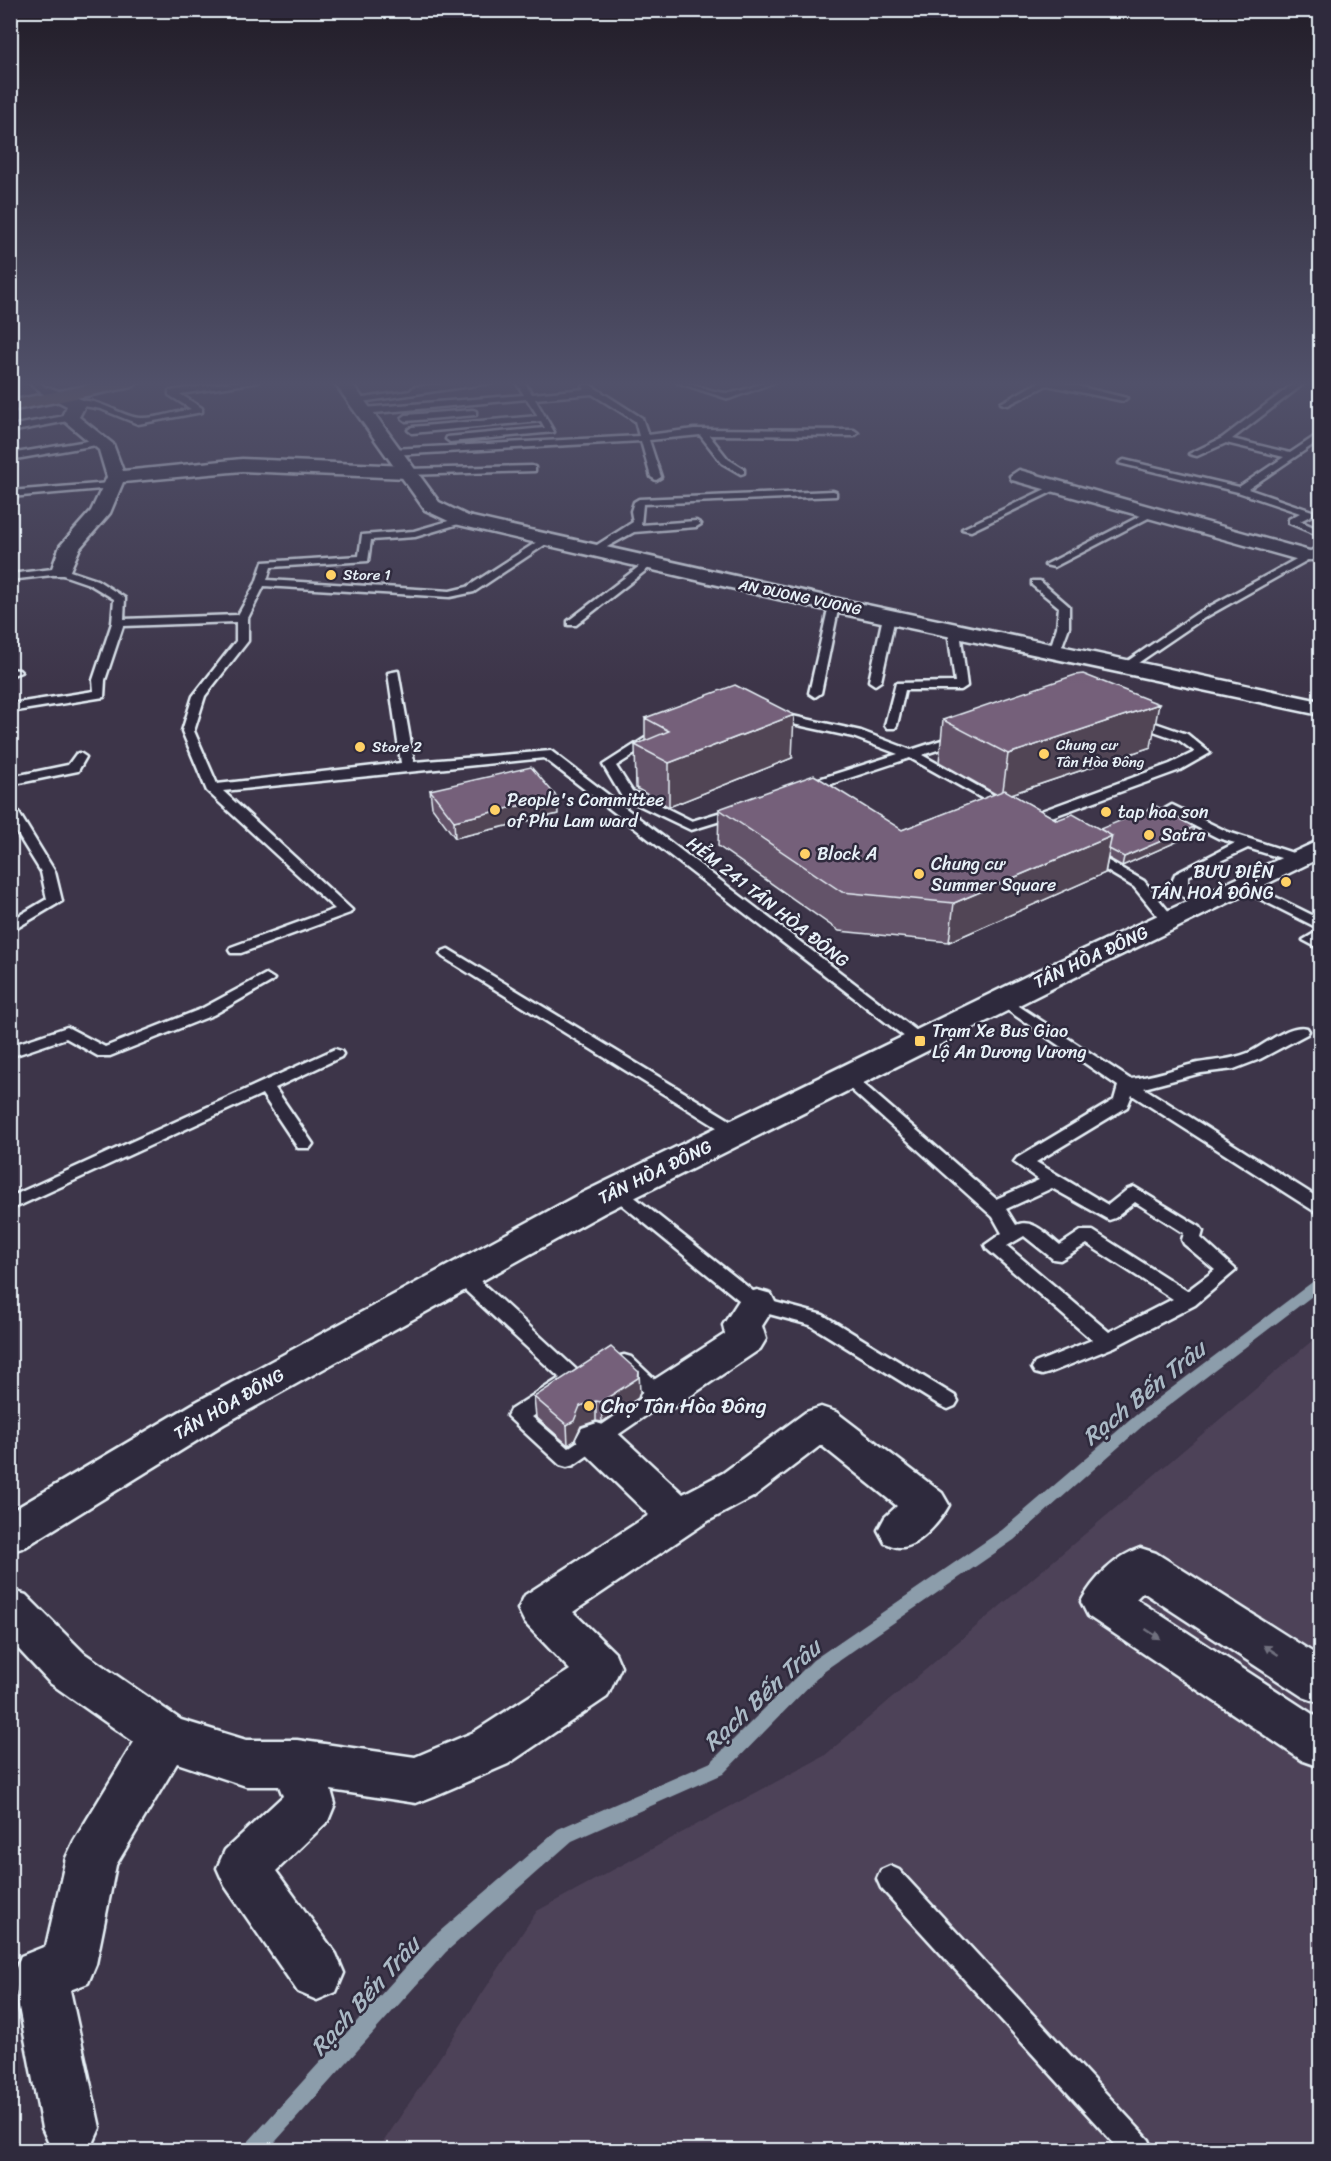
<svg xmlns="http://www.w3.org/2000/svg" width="1331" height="2161" font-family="Sriracha,sans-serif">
  <rect width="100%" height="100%" fill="#3d3549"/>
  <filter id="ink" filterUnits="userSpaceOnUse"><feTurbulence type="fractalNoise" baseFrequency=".0167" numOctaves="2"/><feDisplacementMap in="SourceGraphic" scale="12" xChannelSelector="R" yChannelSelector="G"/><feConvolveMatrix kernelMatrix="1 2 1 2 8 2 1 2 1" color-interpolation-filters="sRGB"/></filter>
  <g filter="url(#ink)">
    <path fill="#4e4258" d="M 1320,1334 L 1320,2150 L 378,2150 L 537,1911 L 824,1756 Z"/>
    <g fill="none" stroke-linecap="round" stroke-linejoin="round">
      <path fill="#8c9dab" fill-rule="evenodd" d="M 1320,1278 L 1320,1290 L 1146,1423 L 1014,1540 L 825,1670 L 723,1774 L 572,1841 L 446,1952 L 268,2150 L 244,2150 L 247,2143 L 432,1938 L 558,1829 L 711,1762 L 813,1660 L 1002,1530 L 1136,1415 L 1315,1280 Z"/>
      <defs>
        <path id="service" d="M 27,382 L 38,382 L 52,392 L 45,394 Z
          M 233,382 L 259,382 L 180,394 L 202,408 L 202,412 L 138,424 L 101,409 L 73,404 C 91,392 122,418 140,418 C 156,419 175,412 191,409 L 169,395 L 169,391 Z
          M 464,382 L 497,382 L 354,403 L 350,400 L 410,391 L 414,387 Z
          M 516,382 L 524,382 L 532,394 L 585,389 L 582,386 L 589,384 L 642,418 L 648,435 L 694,429 L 854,430 L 858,433 L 854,436 L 709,435 L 728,459 L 744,469 L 744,473 L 741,474 L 722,463 L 700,435 L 649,440 L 661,477 L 656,480 L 651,477 L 641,441 L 392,455 L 387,452 L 392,449 L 639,436 L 635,421 L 592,394 L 535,399 L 554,432 L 450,442 L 446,439 L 447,437 L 545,428 L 541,421 L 412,433 L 408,430 L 412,427 L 538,416 L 527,399 L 363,414 L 359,411 L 363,408 L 524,395 Z
          M 676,382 C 694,382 711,393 728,393 C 742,393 758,382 775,382 L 729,399 Z
          M 1039,382 L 1060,382 L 1127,398 L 1123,401 L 1047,385 L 1008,405 L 1001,403 Z
          M 1296,382 L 1306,382 L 1232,439 L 1290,453 L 1320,433 L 1320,440 L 1248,489 L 1312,511 L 1312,515 L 1300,521 L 1320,530 L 1320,536 L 1289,523 L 1289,519 L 1300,513 L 1238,492 L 1119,463 L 1124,460 L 1239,487 L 1284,457 L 1226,443 L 1197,456 L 1189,454 L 1222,438 Z
          M 473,410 L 476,411 L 476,415 L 406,421 L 402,418 L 406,415 Z
          M 70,415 L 73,416 L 73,420 L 10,432 L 10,426 Z
          M 99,439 L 102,440 L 102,444 L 10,460 L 10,454 Z
          M 532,466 L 535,467 L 535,471 L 407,475 L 402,472 L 407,469 Z
          M 110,483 L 113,484 L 113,488 L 10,497 L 10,491 Z
          M 1056,484 L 1064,486 L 971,531 L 962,529 Z
          M 833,491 L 836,492 L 836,496 L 643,504 L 641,525 L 696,521 L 701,524 L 696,527 L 634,532 L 598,552 L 589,550 L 633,522 L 631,511 L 634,502 L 639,499 Z
          M 1150,511 L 1158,513 L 1054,567 L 1045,565 Z
          M 462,517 L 467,520 L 465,522 L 415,537 L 371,540 L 368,561 L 271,567 L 267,580 L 450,591 L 467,587 L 543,538 L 552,540 L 474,592 L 450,597 L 264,586 L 248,618 L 248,641 L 205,696 L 194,731 L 217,784 L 401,763 L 388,673 L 398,671 L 414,762 L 551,751 L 926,1038 L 928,1041 L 926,1044 L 914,1044 L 544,758 L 223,791 L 352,910 L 350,913 L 241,953 L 231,953 L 229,950 L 231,947 L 335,909 L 207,791 L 182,731 L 193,696 L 236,641 L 236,622 L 123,626 L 105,680 L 104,697 L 10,712 L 10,704 L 94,691 L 93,680 L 112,623 L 114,599 L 89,584 L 60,574 L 10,580 L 10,574 L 61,568 L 97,580 L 125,598 L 124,619 L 238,615 L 256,583 L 263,562 L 359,556 L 362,535 L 414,531 Z
          M 1320,546 L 1320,553 L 1204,618 L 1129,669 L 1119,667 L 1196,614 Z
          M 645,562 L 654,564 L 576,625 L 568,625 L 568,621 Z
          M 1032,581 L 1040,581 L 1069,606 L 1069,627 L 1059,654 L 1049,652 L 1057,627 L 1059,607 L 1032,585 Z
          M 834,602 L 839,605 L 821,693 L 815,697 L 809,693 L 829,605 Z
          M 889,614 L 895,617 L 881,681 L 875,685 L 869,681 L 883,617 Z
          M 954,628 L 960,631 L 967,686 L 961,690 L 905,690 L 897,725 L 895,728 L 887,728 L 885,725 L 896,683 L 955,682 L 948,631 Z
          M 10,640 L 16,641 L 16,645 L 10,646 Z
          M 10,669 L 19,670 L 21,672 L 10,676 Z
          M 774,712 L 861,731 L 911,750 L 957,735 L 965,735 L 965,741 L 922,755 L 1015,807 L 1013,810 L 1003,810 L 910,758 L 810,791 L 800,791 L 800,785 L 898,754 L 853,737 L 770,719 L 770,713 Z
          M 1135,716 L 1187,734 L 1210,753 L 1180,770 L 1035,823 L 1025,823 L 1025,817 L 1170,764 L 1195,752 L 1179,740 L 1131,723 L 1131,717 Z
          M 653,733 L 657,734 L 657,740 L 616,766 L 632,791 L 692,821 L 738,807 L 743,808 L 743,814 L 691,830 L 622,797 L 603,765 Z
          M 80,753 L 86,757 L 78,771 L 10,785 L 10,777 L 68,765 L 76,754 Z
          M 1172,805 L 1228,832 L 1302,856 L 1304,859 L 1297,863 L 1248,848 L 1188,876 L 1188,888 L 1213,903 L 1211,906 C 1197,909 1177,895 1172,883 L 1175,874 L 1235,843 L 1218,838 L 1167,812 L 1165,809 Z
          M 10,806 L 17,810 L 55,872 L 62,901 L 10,932 L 10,921 L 47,899 L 41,872 L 10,822 Z
          M 1087,849 L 1144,881 L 1174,918 L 1176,921 L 1174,924 L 1164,924 L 1134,887 L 1082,856 L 1080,853 Z
          M 1243,881 L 1320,919 L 1320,929 L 1238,888 L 1236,885 Z
          M 1320,930 L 1320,949 L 1303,940 Z
          M 448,949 L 743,1128 L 746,1132 L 737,1137 L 731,1136 L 443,957 L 440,954 L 443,951 Z
          M 266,974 L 274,979 L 271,982 L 213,1015 L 110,1056 L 98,1056 L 66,1038 L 10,1057 L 10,1046 L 67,1027 L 105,1047 L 201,1009 Z
          M 1002,995 L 1130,1079 C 1154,1077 1175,1068 1198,1063 C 1215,1060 1231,1060 1248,1053 C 1264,1046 1289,1023 1307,1028 L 1309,1031 L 1307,1034 L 1260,1059 L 1234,1069 L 1201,1073 L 1144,1088 L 1320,1199 L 1320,1213 L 1314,1211 L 1132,1095 L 1127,1107 L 1036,1162 L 1108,1205 L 1128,1189 L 1134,1187 L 1200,1227 L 1203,1231 L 1201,1238 L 1236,1270 L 1195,1305 L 1114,1347 L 1049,1373 L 1042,1375 L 1035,1373 L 1032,1368 L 1035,1363 L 1092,1340 L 987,1249 L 985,1245 L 1002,1233 L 993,1217 L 838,1078 L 846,1073 L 852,1074 L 996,1199 L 1039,1180 L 1014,1162 L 1017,1158 L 1114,1100 L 1118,1086 L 997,1003 L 994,1000 L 997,997 ZM 1052,1188 L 1109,1220 L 1115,1218 L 1135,1202 L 1184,1233 L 1182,1240 L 1184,1244 L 1215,1270 L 1187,1291 L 1093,1231 L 1081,1231 L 1060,1245 C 1047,1235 1033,1218 1016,1225 L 1006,1209 ZM 1024,1236 L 1053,1259 L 1060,1260 L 1087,1244 L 1173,1299 L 1109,1332 L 1007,1246 Z
          M 335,1049 L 341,1051 L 343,1054 L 341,1057 L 275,1088 L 313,1144 L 310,1148 L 298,1148 L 262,1094 L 10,1210 L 10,1197 Z
          M 616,1185 L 622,1187 L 763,1299 L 823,1315 L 955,1396 L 958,1401 L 955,1406 L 948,1409 L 941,1406 L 810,1325 L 750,1309 L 610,1195 L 607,1191 Z
          M 461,1268 L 468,1270 L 581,1374 L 584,1379 L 581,1384 L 532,1417 L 568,1448 L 646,1395 L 617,1367 L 614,1362 L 617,1357 L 624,1355 L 631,1357 L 667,1391 L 670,1396 L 667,1401 L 574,1465 L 567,1467 L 560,1465 L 507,1416 L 510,1410 L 560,1378 L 454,1280 L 452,1275 L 454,1270 Z
          M 890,1866 L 899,1870 L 1149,2140 L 1153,2150 L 1120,2150 L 881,1888 L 877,1879 L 881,1870 Z"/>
        <path id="minor" d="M 48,387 L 83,400 L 86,404 L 79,417 L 113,444 L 123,471 L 242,459 L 407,466 L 416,472 L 407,478 L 242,471 L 123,482 L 110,513 L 80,548 L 68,575 L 54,575 L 51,571 L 60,546 L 91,511 L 107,477 L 99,450 L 61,418 L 67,406 L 40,392 Z
          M 1019,470 L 1313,552 L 1316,556 L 1313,560 L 1299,560 L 1012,480 L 1010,476 Z
          M 757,1290 L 771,1294 L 776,1304 L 762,1326 L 766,1339 L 760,1349 L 674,1407 L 660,1411 L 646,1407 L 640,1396 L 646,1385 L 725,1334 L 723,1325 L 743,1294 Z
          M 821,1407 L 836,1412 L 942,1493 L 949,1505 C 941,1520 918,1549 898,1547 C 894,1547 889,1544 885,1543 L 878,1530 L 885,1517 L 897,1506 L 821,1445 L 753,1497 L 708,1521 L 573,1612 L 615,1653 L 621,1667 L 607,1697 L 508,1764 L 434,1796 L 416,1803 L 331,1790 L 335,1804 L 328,1821 L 276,1871 L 336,1954 L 344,1973 L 336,1992 L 317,2000 L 298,1992 L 225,1886 L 217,1868 L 225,1850 L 283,1796 L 279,1786 L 246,1786 L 177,1763 L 116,1865 L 96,1964 L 88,1983 L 70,1990 L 100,2128 L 91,2148 L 86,2150 L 51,2148 L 42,2128 L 13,1975 L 21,1956 L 46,1946 L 66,1858 L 74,1841 L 134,1742 L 50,1683 L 10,1640 L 10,1590 L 26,1595 L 84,1653 L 181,1720 L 246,1740 L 297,1740 L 415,1757 L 474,1732 L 570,1670 L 525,1623 L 518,1609 L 525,1595 L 649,1515 L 582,1450 L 576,1439 L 582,1428 L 597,1423 L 612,1428 L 683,1494 L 723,1473 L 806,1412 Z
          M 1140,1548 L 1156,1553 L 1320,1657 L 1320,1703 L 1303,1697 L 1143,1592 L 1136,1599 L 1320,1719 L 1320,1767 L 1303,1761 L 1088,1616 L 1081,1602 C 1093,1579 1116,1556 1140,1548 Z"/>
        <path id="tertiary" d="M 1320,840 L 1320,858 L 1053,988 L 604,1213 L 224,1424 L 25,1547 L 10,1552 L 10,1512 L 196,1402 L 578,1195 L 1031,974 Z"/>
        <path id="secondary" d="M 334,382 L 351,382 L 439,502 L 468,516 L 834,598 L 1320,701 L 1320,715 L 834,612 L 455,524 L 425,510 Z"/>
        <path id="primary" d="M 104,382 L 140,382 L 132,387 L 10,411 L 10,401 Z"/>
      </defs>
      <use href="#service" stroke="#e8f1f8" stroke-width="5"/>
      <use href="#minor" stroke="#e8f1f8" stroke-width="5"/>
      <use href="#tertiary" stroke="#e8f1f8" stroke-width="5"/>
      <use href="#secondary" stroke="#e8f1f8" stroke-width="5"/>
      <use href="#primary" stroke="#e8f1f8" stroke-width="5"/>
      <use href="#service" fill="#2f2a3d" fill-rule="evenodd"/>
      <use href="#minor" fill="#2f2a3d" fill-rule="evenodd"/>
      <use href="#tertiary" fill="#2f2a3d" fill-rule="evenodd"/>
      <use href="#secondary" fill="#2f2a3d" fill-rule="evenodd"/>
      <use href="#primary" fill="#76695c" fill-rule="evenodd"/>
    </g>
    <path fill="#645369" stroke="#e8f1f8" stroke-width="1.5" d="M 645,718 L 792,758 L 669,807 L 636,788 L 635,745 L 645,741 Z
      M 943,720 L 1151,747 L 1011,794 L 1057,820 L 1100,829 L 1194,827 L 1192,835 L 1122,866 L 1108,858 L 1105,873 L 949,942 L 839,931 L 718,846 L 719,809 L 902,830 L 996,794 L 939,762 Z
      M 430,790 L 558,814 L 455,838 L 432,807 Z
      M 640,1392 L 638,1398 L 602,1422 L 596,1421 L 581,1426 L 574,1441 L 568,1445 L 536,1417 L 534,1397 Z"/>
    <path fill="#514455" stroke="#e8f1f8" stroke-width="1.5" d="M 1159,704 L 1151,747 L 1002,797 L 1008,754 Z
      M 794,715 L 792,758 L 669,807 L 669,763 Z
      M 557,797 L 558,814 L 455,838 L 454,821 Z
      M 1194,827 L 1192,835 L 1122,866 L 1124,857 Z
      M 1112,836 L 1105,873 L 949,942 L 954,903 Z
      M 639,1372 L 640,1392 L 638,1398 L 602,1422 L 601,1402 Z
      M 596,1401 L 596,1421 L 581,1426 L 574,1441 L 568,1445 L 567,1425 L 580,1406 Z"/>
    <path fill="#74617a" stroke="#e8f1f8" stroke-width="1.5" d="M 1083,674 L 1159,704 L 1008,754 L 943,720 L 1075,675 Z
      M 735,685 L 794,715 L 669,763 L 635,745 L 669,731 L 645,718 Z
      M 531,767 L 557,797 L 454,821 L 430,790 Z
      M 814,775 L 902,830 L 1005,790 L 1057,820 L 1073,814 L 1112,836 L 954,903 L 842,892 L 719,809 Z
      M 1156,806 L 1194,827 L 1124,857 L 1109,849 L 1112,836 L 1100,829 Z
      M 611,1347 L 639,1372 L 638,1378 L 601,1402 L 596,1401 L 580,1406 L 574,1421 L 567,1425 L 534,1397 Z"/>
    <defs><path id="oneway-solid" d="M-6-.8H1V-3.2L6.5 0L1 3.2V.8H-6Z" transform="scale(1.5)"/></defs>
    <g fill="#70707e">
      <use href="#oneway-solid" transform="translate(1153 1634) rotate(33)"/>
      <use href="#oneway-solid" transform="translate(1271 1650) rotate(-147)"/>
    </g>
  </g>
  <linearGradient id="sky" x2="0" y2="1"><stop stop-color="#221d28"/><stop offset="0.56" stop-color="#51516a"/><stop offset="1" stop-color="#51516a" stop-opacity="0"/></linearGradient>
  <rect width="1331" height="685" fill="url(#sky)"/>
  <g fill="#ffd166" stroke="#2f2a3d" stroke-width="2">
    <circle cx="331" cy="575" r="6"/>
    <circle cx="360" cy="747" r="6"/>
    <circle cx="1044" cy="754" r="6"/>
    <circle cx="495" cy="810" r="6"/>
    <circle cx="1106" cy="812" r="6"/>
    <circle cx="1149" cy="835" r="6"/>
    <circle cx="805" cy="854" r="6"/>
    <circle cx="919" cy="874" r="6"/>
    <circle cx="1286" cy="882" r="6"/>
    <rect x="914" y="1035" width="12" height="12" rx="3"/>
    <circle cx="589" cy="1406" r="6"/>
  </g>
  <g text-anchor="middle" stroke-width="5" stroke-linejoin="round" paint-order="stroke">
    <g font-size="15" fill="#e8f1f8" stroke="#2f2a3d" text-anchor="start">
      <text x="343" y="580">Store 1</text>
      <text x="1056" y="750">Chung cư<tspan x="1056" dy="17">Tân Hòa Đông</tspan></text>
      <text x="372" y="752">Store 2</text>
    </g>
    <g font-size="15" fill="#e8f1f8" stroke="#2f2a3d">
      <text transform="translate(800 597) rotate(12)" y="5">AN DUONG VUONG</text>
    </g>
    <g font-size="18" fill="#e8f1f8" stroke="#2f2a3d" text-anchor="start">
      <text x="507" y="806">People's Committee<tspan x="507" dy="21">of Phu Lam ward</tspan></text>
      <text x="1118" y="818">tap hoa son</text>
      <text x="1161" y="841">Satra</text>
      <text x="817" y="860">Block A</text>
      <text x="931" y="870">Chung cư<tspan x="931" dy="21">Summer Square</tspan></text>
      <text x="1274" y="878" text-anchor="end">BƯU ĐIỆN<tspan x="1274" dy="21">TÂN HOÀ ĐÔNG</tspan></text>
      <text x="932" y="1037">Trạm Xe Bus Giao<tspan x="932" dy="21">Lộ An Dương Vương</tspan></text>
    </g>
    <g font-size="18" fill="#e8f1f8" stroke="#2f2a3d">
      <text transform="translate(768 902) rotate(38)" y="6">HẺM 241 TÂN HÒA ĐÔNG</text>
      <text transform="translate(1091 957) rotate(-25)" y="6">TÂN HÒA ĐÔNG</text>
      <text transform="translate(655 1172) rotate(-26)" y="6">TÂN HÒA ĐÔNG</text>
      <text transform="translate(229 1404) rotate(-30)" y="6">TÂN HÒA ĐÔNG</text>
    </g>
    <g font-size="21" fill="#e8f1f8" stroke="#2f2a3d" text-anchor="start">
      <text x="601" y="1413">Chợ Tân Hòa Đông</text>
    </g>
    <g font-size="24" font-style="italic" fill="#aab9c5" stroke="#2f2a3d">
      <text transform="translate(1144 1393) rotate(-39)" y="8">Rạch Bến Trâu</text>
      <text transform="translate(762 1695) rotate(-43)" y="8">Rạch Bến Trâu</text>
      <text transform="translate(365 1996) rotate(-48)" y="8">Rạch Bến Trâu</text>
    </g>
  </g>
  <rect width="1331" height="2161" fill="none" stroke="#2f2a3d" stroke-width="36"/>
  <rect x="18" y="18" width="1295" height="2125" fill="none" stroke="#e8f1f8" stroke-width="2" filter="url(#ink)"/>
</svg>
